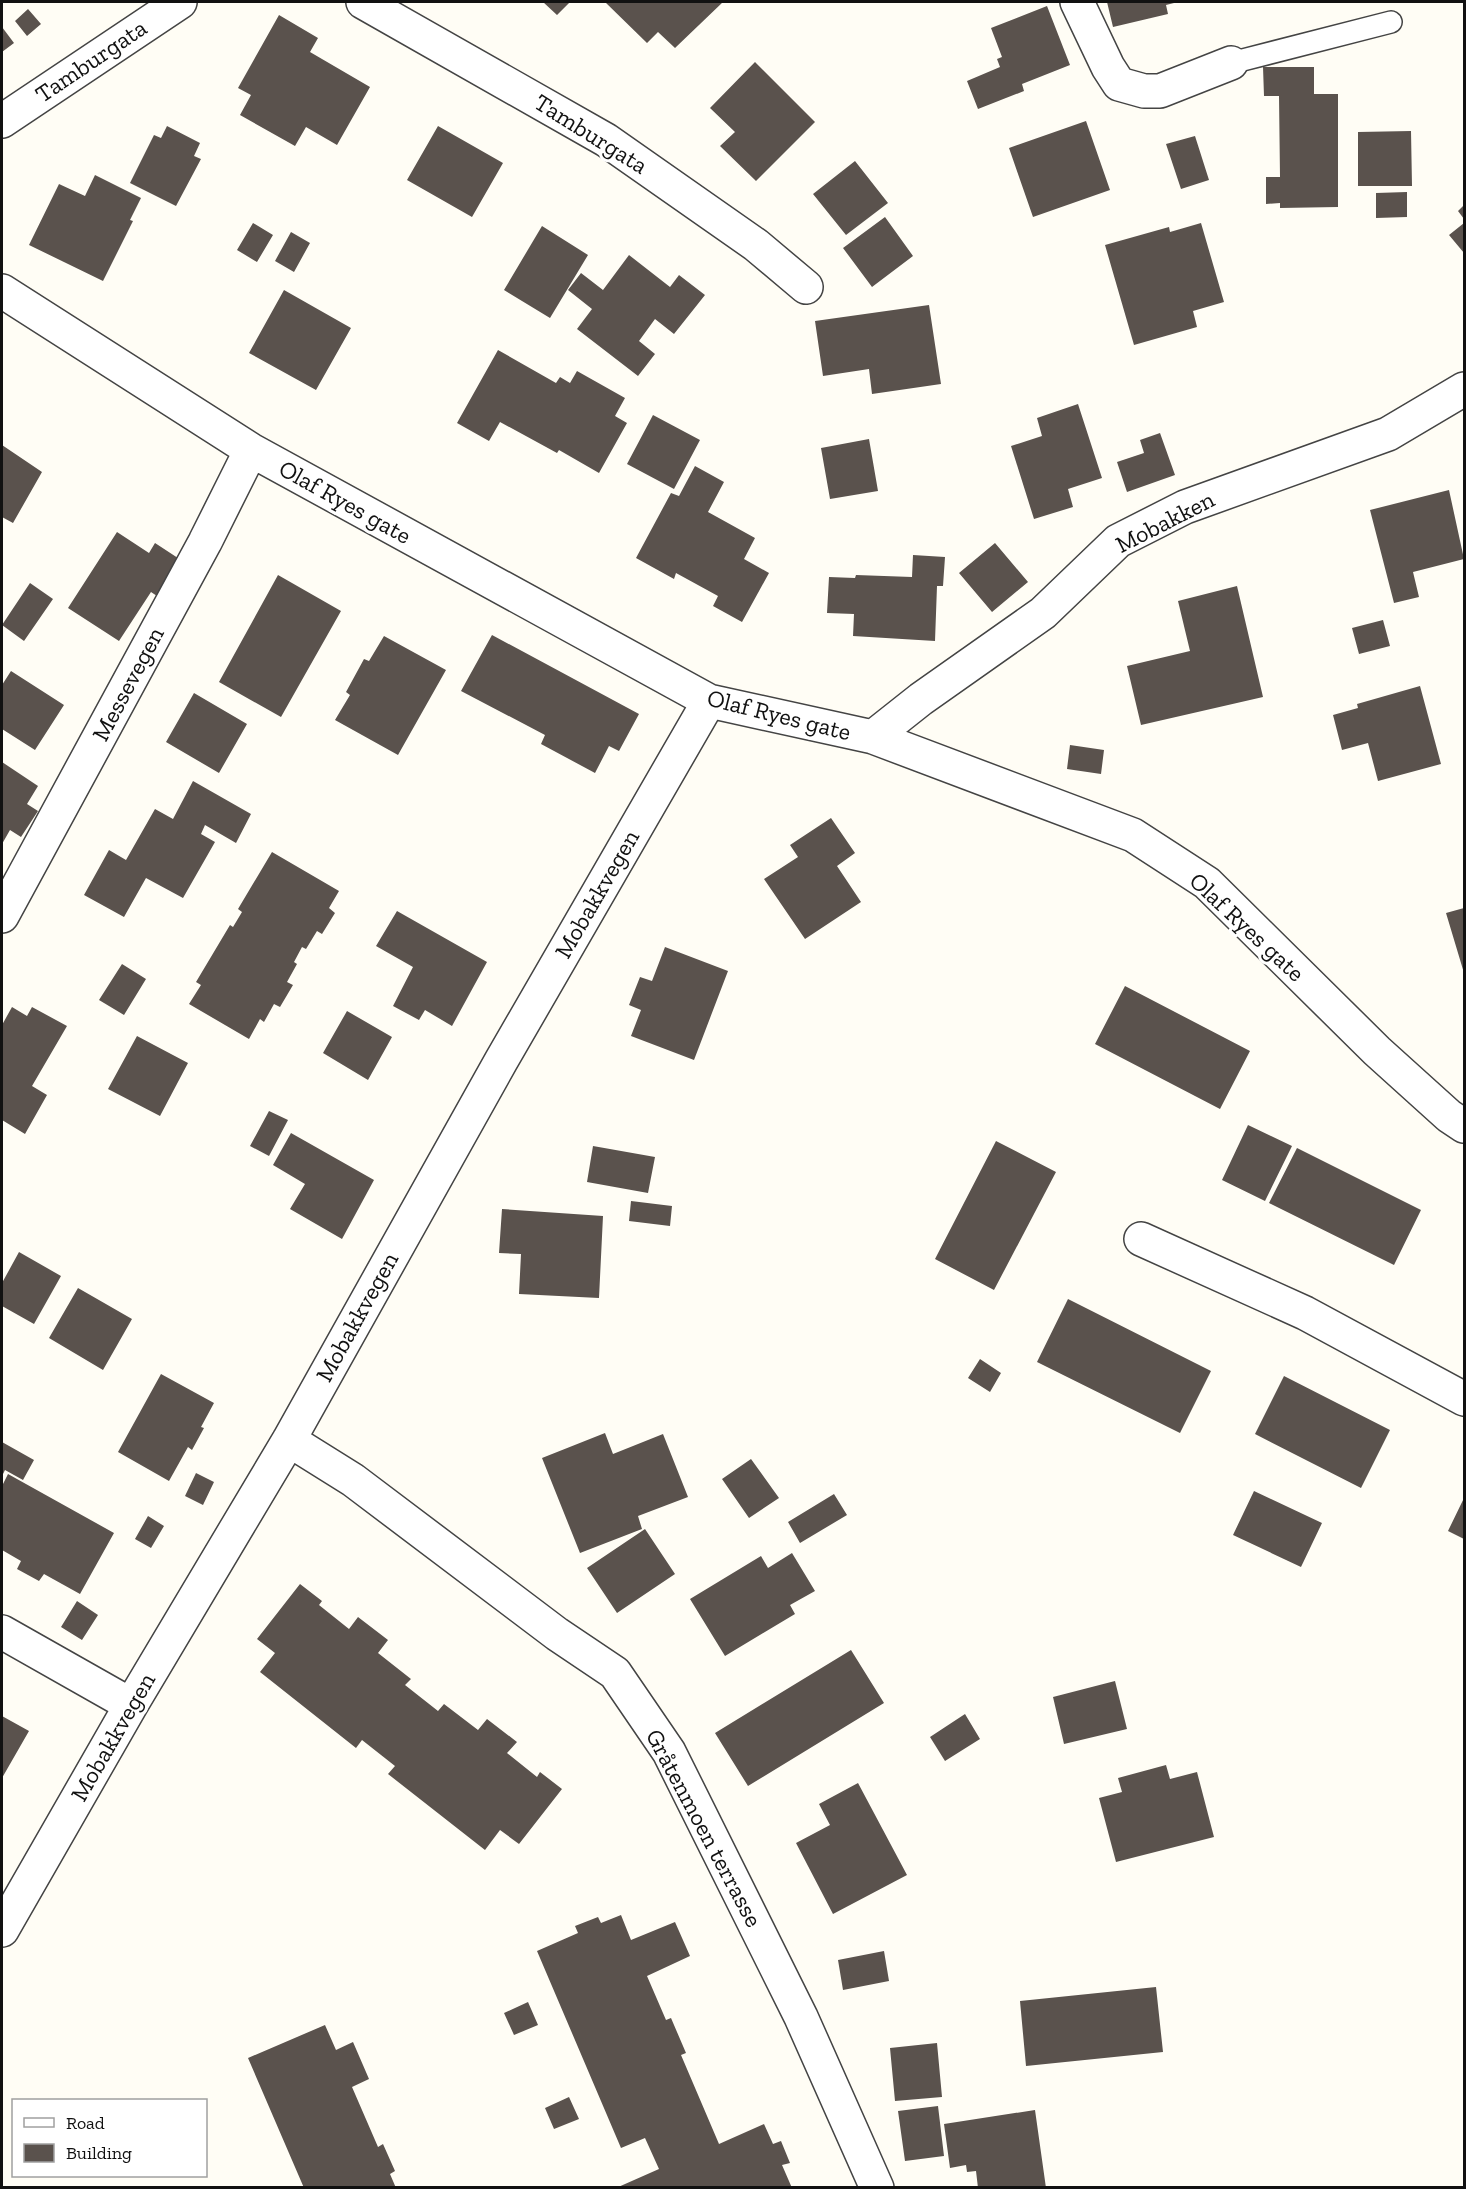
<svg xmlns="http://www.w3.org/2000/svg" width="1466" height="2189" font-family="'Zilla Slab',serif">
  <rect width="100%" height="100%" fill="#fffdf5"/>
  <path fill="#5a524d" d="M 543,2 L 570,2 L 557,15 Z
    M 605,2 L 723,2 L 675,48 L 658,32 L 647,43 Z
    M 1107,2 L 1178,2 L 1166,5 L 1168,14 L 1113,27 Z
    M 1047,6 L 1070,65 L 1022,84 L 1024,91 L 978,109 L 967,81 L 1000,67 L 997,59 L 1002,57 L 991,28 Z
    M 28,9 L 41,24 L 27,36 L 15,21 Z
    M 279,15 L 318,38 L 310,52 L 370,87 L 337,145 L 306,127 L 295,146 L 240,115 L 251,95 L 238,88 Z
    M 2,27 L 14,43 L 2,52 Z
    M 755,62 L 815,122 L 756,181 L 720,146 L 735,132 L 710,108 Z
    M 1263,67 L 1314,67 L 1314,94 L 1338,94 L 1338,207 L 1280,208 L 1280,203 L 1266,204 L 1266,177 L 1280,177 L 1279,96 L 1264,96 Z
    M 1086,121 L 1110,190 L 1033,217 L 1009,148 Z
    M 167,126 L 200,143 L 194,156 L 201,159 L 176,206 L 130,183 L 154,135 L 161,138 Z
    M 438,126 L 503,163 L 472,217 L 407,180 Z
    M 1411,131 L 1412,186 L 1358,186 L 1358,132 Z
    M 1195,136 L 1209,180 L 1181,189 L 1166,144 Z
    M 855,161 L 888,203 L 846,235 L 813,194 Z
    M 95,175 L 141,198 L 130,220 L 133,221 L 103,281 L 29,245 L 59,184 L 85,196 Z
    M 1407,192 L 1407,217 L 1376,218 L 1376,193 Z
    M 1464,205 L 1464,219 L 1458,211 Z
    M 885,217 L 913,256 L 872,287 L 843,248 Z
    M 253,223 L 273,235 L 257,262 L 237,250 Z
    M 1201,223 L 1224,302 L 1193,311 L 1197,327 L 1134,345 L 1105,245 L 1169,227 L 1170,232 Z
    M 1464,223 L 1464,253 L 1449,235 Z
    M 542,226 L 588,255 L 550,318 L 504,290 Z
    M 291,232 L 310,243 L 294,272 L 275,261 Z
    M 629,255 L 670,287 L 679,275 L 705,295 L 674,334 L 655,319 L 639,341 L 655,354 L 638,376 L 577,329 L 592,309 L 568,290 L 581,273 L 603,290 Z
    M 284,290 L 351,328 L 316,390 L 249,353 Z
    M 929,305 L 941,384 L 872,394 L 869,369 L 823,376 L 815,321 Z
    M 498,350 L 556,383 L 560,377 L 570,383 L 577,371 L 625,398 L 615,416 L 627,423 L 599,473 L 559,450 L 557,453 L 500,422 L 489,441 L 457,423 Z
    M 1078,404 L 1102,478 L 1068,489 L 1073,507 L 1034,519 L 1011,446 L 1042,436 L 1037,418 Z
    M 653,415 L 700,440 L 674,489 L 627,464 Z
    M 1160,433 L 1175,475 L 1127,492 L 1117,462 L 1144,453 L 1140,440 Z
    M 869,439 L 878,491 L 830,499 L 821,448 Z
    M 2,445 L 42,472 L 13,523 L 2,517 Z
    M 695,466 L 724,482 L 708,512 L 755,538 L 744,559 L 769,573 L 742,622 L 713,606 L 718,596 L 676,573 L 674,579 L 636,558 L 671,493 L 679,496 Z
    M 1449,490 L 1464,559 L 1413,572 L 1419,597 L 1394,603 L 1370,510 Z
    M 117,532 L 149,553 L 155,543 L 184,562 L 160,598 L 151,592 L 119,641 L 68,608 Z
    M 995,543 L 1028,582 L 992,612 L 959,573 Z
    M 913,555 L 945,557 L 943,586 L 937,586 L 935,641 L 853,636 L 854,614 L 827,613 L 829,577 L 855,578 L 856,575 L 912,577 Z
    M 278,575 L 341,611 L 281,717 L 219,682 Z
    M 30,583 L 53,599 L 24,641 L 2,625 Z
    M 1237,586 L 1263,697 L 1141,725 L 1127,666 L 1190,651 L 1178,601 Z
    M 1383,620 L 1390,646 L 1359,654 L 1352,628 Z
    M 492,635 L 639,714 L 619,751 L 609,746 L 595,773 L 541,744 L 545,735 L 461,691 Z
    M 384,636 L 446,670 L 398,755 L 335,720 L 350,695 L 346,692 L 364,659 L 369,661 Z
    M 11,671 L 64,705 L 35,750 L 2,729 L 2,685 Z
    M 1420,686 L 1441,764 L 1378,781 L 1368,743 L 1342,750 L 1333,715 L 1358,708 L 1357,704 Z
    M 194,693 L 247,724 L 219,773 L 166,742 Z
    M 1070,745 L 1104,750 L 1101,774 L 1067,769 Z
    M 2,762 L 38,786 L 27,804 L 38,811 L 21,837 L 10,830 L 2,844 Z
    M 193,781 L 251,814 L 236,843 L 205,825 L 201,834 L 215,842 L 183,898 L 146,878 L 124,917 L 84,895 L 109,850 L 126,860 L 155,809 L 173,819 Z
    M 831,818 L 855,853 L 837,866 L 861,902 L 805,939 L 764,879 L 798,857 L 790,845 Z
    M 272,852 L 339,891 L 329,908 L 335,913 L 322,934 L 317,931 L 306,949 L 302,947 L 294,962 L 297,964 L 287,982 L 293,985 L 280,1007 L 274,1004 L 264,1022 L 260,1019 L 249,1039 L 189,1004 L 201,985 L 196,982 L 230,925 L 233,927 L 242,912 L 238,909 Z
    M 1464,908 L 1464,973 L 1446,913 Z
    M 397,911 L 487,962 L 452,1026 L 425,1010 L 419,1020 L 393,1006 L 413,967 L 376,946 Z
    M 665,947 L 728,971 L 694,1060 L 631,1036 L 641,1010 L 629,1005 L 640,977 L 652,981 Z
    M 122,964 L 146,979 L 124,1015 L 99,1000 Z
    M 1125,986 L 1250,1051 L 1220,1109 L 1095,1044 Z
    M 12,1007 L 27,1016 L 32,1007 L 67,1026 L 32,1086 L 47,1095 L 25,1134 L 2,1120 L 2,1025 Z
    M 347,1011 L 392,1037 L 368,1080 L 323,1053 Z
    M 137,1036 L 188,1063 L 160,1116 L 108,1089 Z
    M 269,1111 L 288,1120 L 269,1156 L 250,1146 Z
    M 1248,1125 L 1292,1146 L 1265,1201 L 1222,1180 Z
    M 291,1133 L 374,1180 L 342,1239 L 290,1209 L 305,1184 L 273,1165 Z
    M 996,1141 L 1056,1172 L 994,1290 L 935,1259 Z
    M 593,1146 L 655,1157 L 648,1193 L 587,1182 Z
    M 1297,1148 L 1421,1210 L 1394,1265 L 1269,1203 Z
    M 631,1201 L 672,1206 L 670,1226 L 629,1221 Z
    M 502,1209 L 603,1216 L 599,1298 L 519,1294 L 521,1254 L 499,1253 Z
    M 19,1252 L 61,1276 L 34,1324 L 2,1306 L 2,1283 Z
    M 78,1288 L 132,1319 L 103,1370 L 49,1338 Z
    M 1068,1299 L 1211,1371 L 1180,1433 L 1037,1362 Z
    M 980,1359 L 1001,1373 L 990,1392 L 968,1378 Z
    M 161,1374 L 214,1403 L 201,1427 L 204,1428 L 192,1450 L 188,1447 L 169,1481 L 118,1452 Z
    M 1284,1376 L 1390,1430 L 1361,1488 L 1255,1434 Z
    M 605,1433 L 613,1454 L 663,1434 L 688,1497 L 638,1516 L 642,1529 L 580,1553 L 542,1458 Z
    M 2,1442 L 34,1460 L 23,1480 L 5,1470 L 2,1476 Z
    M 751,1459 L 779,1498 L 749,1518 L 722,1479 Z
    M 196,1473 L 214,1482 L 203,1505 L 185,1496 Z
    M 8,1474 L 114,1533 L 80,1594 L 44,1574 L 39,1581 L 17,1569 L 21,1561 L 2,1550 L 2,1486 Z
    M 1254,1491 L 1322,1523 L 1301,1567 L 1233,1535 Z
    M 834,1494 L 847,1515 L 800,1543 L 788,1522 Z
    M 1464,1498 L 1464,1539 L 1448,1531 Z
    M 148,1516 L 164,1526 L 151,1548 L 135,1539 Z
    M 645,1529 L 675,1574 L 617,1613 L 587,1568 Z
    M 792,1553 L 815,1591 L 790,1605 L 795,1614 L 725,1656 L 690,1599 L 761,1556 L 768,1568 Z
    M 300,1584 L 322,1601 L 319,1605 L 349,1629 L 358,1617 L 388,1640 L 378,1653 L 411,1679 L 405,1685 L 438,1711 L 444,1704 L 478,1730 L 487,1719 L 517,1742 L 507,1753 L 537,1777 L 540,1772 L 562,1789 L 519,1844 L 500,1830 L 485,1850 L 388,1774 L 395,1766 L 362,1740 L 356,1748 L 260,1672 L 275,1653 L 257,1639 Z
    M 77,1601 L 98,1615 L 82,1640 L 61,1627 Z
    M 851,1650 L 884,1703 L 748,1786 L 715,1733 Z
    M 1115,1681 L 1127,1729 L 1064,1744 L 1053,1697 Z
    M 965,1714 L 980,1739 L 945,1761 L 930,1737 Z
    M 2,1716 L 29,1731 L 2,1778 Z
    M 1166,1765 L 1170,1779 L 1197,1772 L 1214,1837 L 1116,1862 L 1099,1798 L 1122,1792 L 1118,1778 Z
    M 858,1783 L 907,1875 L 833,1914 L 796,1843 L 830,1825 L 819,1804 Z
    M 621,1915 L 631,1940 L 675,1922 L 690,1956 L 647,1976 L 666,2020 L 671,2018 L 686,2053 L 681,2055 L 719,2144 L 764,2124 L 773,2144 L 781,2141 L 790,2163 L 782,2165 L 792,2188 L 616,2188 L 659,2169 L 645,2138 L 621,2148 L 537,1951 L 578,1933 L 575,1926 L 598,1917 L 601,1923 Z
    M 884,1951 L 889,1981 L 843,1990 L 838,1960 Z
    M 1156,1987 L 1163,2052 L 1026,2066 L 1020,2001 Z
    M 528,2002 L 538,2025 L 514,2035 L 504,2013 Z
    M 325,2025 L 336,2050 L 353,2042 L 369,2079 L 352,2087 L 378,2147 L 383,2144 L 395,2171 L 390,2174 L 396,2188 L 304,2188 L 248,2058 Z
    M 937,2043 L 942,2097 L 895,2101 L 890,2048 Z
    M 569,2097 L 579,2119 L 554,2129 L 545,2108 Z
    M 938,2106 L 944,2156 L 905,2161 L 898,2111 Z
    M 1035,2110 L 1046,2188 L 978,2188 L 976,2171 L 967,2172 L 966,2165 L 950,2168 L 944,2124 Z"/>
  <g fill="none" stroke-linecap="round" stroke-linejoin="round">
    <defs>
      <path id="service" d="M 1231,63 L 1391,22"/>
      <path id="minor" d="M 363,2 L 606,140 L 756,245 L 806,287
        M 1077,2 L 1108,67 L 1119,84 L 1144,91 L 1160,91 L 1231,63
        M 2,121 L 180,2
        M 2,291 L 251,450 L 709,701 L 873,737 L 1133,835 L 1207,883 L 1377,1051 L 1449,1116 L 1464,1126
        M 873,737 L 921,699 L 1043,613 L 1118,541 L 1185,507 L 1388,434 L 1464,389
        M 2,916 L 205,542 L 251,450
        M 1141,1239 L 1305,1313 L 1464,1399
        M 289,1440 L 353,1480 L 557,1634 L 615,1673 L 669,1752 L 801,2017 L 877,2188
        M 2,1632 L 131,1705
        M 2,1930 L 131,1705 L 289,1440 L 501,1061 L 709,701"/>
    </defs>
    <use href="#service" stroke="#444" stroke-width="24"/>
    <use href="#minor" stroke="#444" stroke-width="36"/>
    <use href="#service" stroke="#fff" stroke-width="21"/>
    <use href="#minor" stroke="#fff" stroke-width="33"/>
  </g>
  <g text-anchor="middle" stroke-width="6" stroke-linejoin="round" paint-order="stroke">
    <g font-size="24" fill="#111" stroke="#fff">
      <text transform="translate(91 61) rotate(-34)" y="8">Tamburgata</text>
      <text transform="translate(591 134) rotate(32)" y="8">Tamburgata</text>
      <text transform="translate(345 502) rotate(29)" y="8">Olaf Ryes gate</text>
      <text transform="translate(1165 522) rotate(-27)" y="8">Mobakken</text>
      <text transform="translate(128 684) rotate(-62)" y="8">Messevegen</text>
      <text transform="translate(779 715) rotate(14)" y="8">Olaf Ryes gate</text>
      <text transform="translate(597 894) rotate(-60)" y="8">Mobakkvegen</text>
      <text transform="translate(1247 927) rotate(43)" y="8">Olaf Ryes gate</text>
      <text transform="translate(357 1317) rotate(-61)" y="8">Mobakkvegen</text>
      <text transform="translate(113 1737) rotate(-60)" y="8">Mobakkvegen</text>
      <text transform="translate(704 1828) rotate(62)" y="8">Gråtenmoen terrasse</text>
    </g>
  </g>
  <rect width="1466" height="2189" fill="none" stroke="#111111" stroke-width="6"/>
  <rect x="12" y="2099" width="195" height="78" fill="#ffffff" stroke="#a0a0a0" stroke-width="1.5"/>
  <rect x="24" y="2118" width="30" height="9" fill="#ffffff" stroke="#a0a0a0" stroke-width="1.5"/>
  <text x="66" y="2129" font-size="18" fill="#111111">Road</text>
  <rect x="24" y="2144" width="30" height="18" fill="#5a524d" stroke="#a0a0a0" stroke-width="1.5"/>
  <text x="66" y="2159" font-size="18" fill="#111111">Building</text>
</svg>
